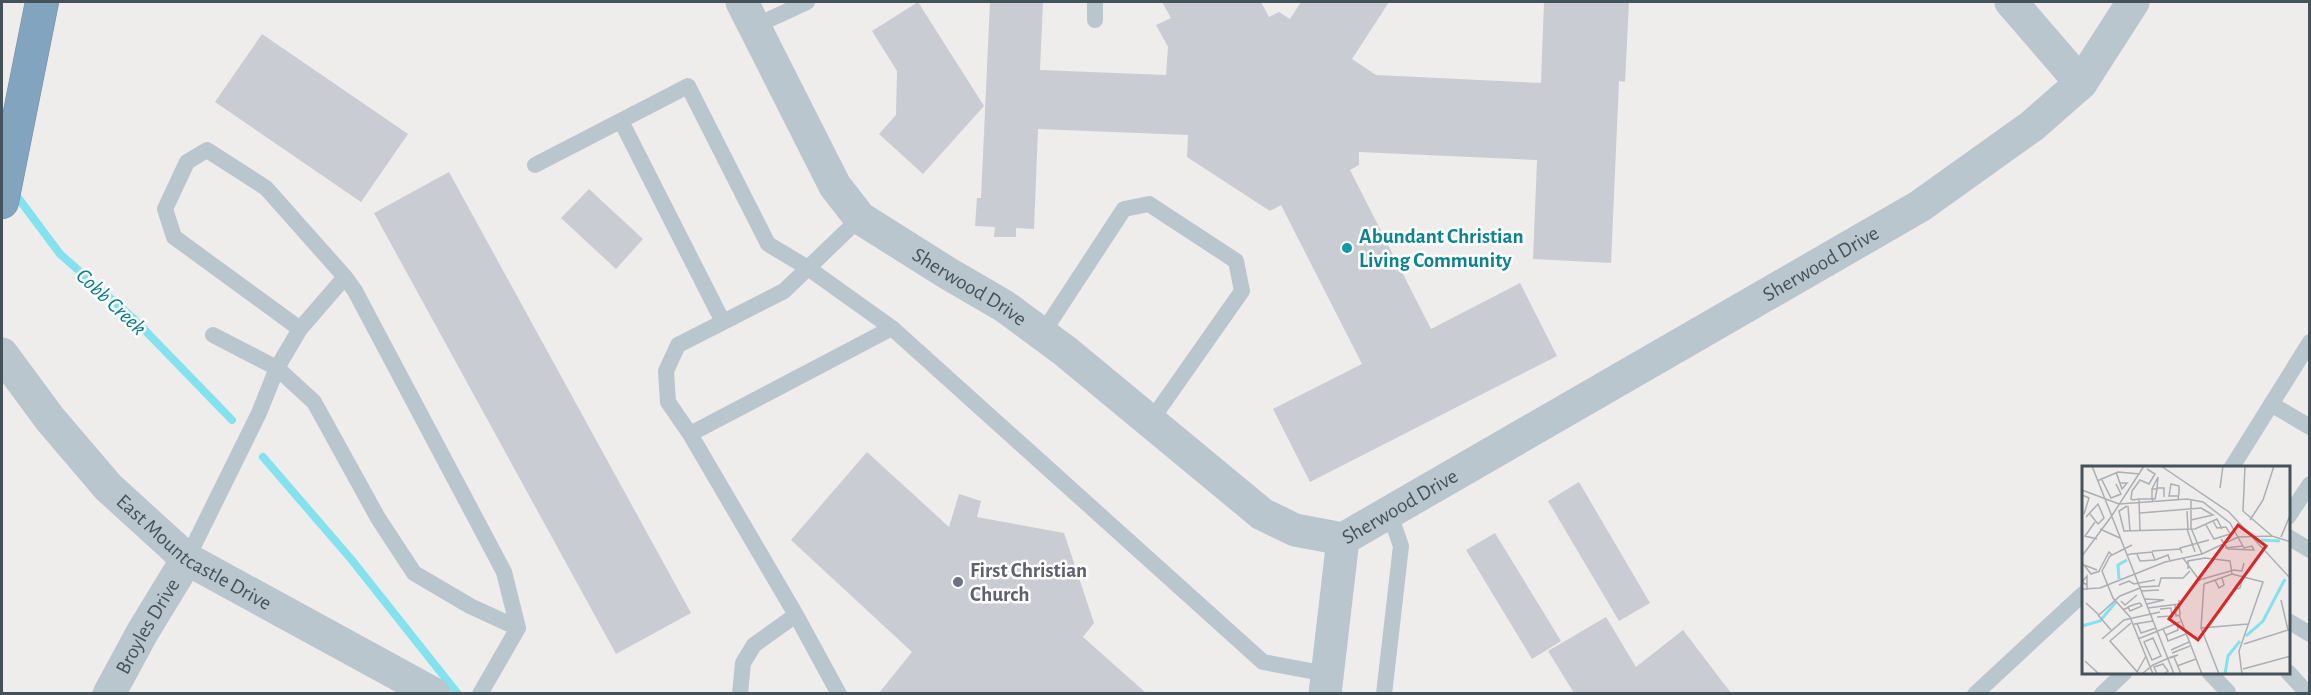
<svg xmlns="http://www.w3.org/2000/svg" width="2311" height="695" font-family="'Alegreya Sans',sans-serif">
  <rect width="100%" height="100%" fill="#efecec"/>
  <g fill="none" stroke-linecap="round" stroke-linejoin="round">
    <path stroke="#83e2ee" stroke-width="8" d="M 13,191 L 60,254 L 134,319 L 232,420
      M 263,457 L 351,559 L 458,694"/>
  </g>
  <path fill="#c9ccd2" d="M 918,2 L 984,106 L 923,174 L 879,134 L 896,115 L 897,71 L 872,31 Z
    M 990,2 L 1043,2 L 1040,70 L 1166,75 L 1168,47 L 1156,25 L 1171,18 L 1162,2 L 1261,2 L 1269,17 L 1279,12 L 1290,19 L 1301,2 L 1389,2 L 1352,59 L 1376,75 L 1541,83 L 1544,2 L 1629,2 L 1625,82 L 1619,81 L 1611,263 L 1533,259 L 1537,160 L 1359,152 L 1359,165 L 1350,170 L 1431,329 L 1520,283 L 1557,356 L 1310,482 L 1273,409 L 1362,364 L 1281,205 L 1270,211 L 1187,157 L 1188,135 L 1038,129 L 1034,229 L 1016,228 L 1016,237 L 994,237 L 995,227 L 975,226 L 977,198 L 981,198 Z
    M 262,34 L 408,134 L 361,202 L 215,102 Z
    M 449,172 L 691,613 L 616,654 L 374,213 Z
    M 589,189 L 643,239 L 616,269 L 561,218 Z
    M 867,452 L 949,527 L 959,494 L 981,501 L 977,517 L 1064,533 L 1094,623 L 1083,637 L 1146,693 L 879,693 L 912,652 L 791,540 Z
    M 1579,482 L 1650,603 L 1619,621 L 1548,501 Z
    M 1495,533 L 1561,641 L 1532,659 L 1466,550 Z
    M 1606,617 L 1636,667 L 1683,630 L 1731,693 L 1574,693 L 1548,651 Z"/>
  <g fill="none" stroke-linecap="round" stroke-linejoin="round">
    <defs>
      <path id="motorway" d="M 2,202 L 42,2"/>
    </defs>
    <use href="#motorway" stroke="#6d8fa9" stroke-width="34"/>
    <path stroke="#bac6cd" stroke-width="16" d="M 1095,2 L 1095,20
      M 755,26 L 807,2
      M 621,121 L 723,322
      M 535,165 L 688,86 L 768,244 L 808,268 L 892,328 L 1263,662 L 1327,674
      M 300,329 L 345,277
      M 1042,334 L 1124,209 L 1149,204 L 1236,261 L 1242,291 L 1150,422
      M 213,335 L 277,368 L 314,402 L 378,518 L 414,573 L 470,606 L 518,628
      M 2271,404 L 2310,427
      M 690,434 L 892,328
      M 2232,467 L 2310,342
      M 2288,517 L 2310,484
      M 2288,537 L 2310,550
      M 187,559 L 259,413 L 277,368 L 300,329 L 174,237 L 165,209 L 187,162 L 207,150 L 266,188 L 345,277 L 355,291 L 504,572 L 518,628 L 480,694
      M 2288,621 L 2310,634
      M 2209,672 L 2228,692
      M 2288,672 L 2308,694
      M 740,694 L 743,663 L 754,645 L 796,615
      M 839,694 L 796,615 L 690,434 L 668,402 L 666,371 L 678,345 L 784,291 L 860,218
      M 1384,694 L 1401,546 L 1389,512
      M 1975,694 L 2083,594
      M 2102,694 L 2125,672"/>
    <g stroke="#bac6cd" stroke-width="33">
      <path id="s1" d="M 742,2 L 835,186 L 860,218 L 949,274 L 1004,306 L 1065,351 L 1262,514 L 1295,530 L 1343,539 L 1920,206 L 2032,126 L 2081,83 L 2133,2"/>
      <path d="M 2011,2 L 2081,83"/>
      <path d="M 1325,694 L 1343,539"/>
    </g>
    <g stroke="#bac6cd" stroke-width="33">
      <path id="s2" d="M 2,354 L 50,419 L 108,487 L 187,559 L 434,694"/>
      <path id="s3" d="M 109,694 L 142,633 L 187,559"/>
    </g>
    <use href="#motorway" stroke="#82a4be" stroke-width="33"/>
  </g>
  <circle fill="#0f9aa8" stroke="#fff" stroke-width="2" cx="1347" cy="248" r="6"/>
  <circle fill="#6b7280" stroke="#fff" stroke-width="2" cx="958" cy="582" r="6"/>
  <g text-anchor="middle" stroke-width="5" stroke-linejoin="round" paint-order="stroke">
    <g font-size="21" font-weight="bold" fill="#0d838f" stroke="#fff" text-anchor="start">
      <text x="1359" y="243">Abundant Christian<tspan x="1359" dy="24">Living Community</tspan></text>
    </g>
    <g font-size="21" fill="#44525a" stroke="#fff">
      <text dy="7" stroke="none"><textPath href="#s1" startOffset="1384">Sherwood Drive</textPath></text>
      <text dy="7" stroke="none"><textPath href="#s1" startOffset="376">Sherwood Drive</textPath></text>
      <text dy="7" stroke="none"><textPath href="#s1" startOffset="898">Sherwood Drive</textPath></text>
      <text dy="7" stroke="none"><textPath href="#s2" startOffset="279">East Mountcastle Drive</textPath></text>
      <text dy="7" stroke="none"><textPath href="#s3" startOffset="78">Broyles Drive</textPath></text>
    </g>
    <g font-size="21" font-weight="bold" fill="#5b616d" stroke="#fff" text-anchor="start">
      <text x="970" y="577">First Christian<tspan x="970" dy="24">Church</tspan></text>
    </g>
    <g font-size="22" font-style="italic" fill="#097c8b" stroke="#fff">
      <text transform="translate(112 301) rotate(43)" y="8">Cobb Creek</text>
    </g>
  </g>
  <g transform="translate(2082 466)">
    <rect width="208" height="208" fill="#efecec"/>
    <path fill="none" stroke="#83e2ee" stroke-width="3" d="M 179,74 L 198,75M 37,113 L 36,99 L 45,94M 0,160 L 18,155 L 34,136M 164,170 L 181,155 L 203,113M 143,208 L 146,190 L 158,175"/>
    <path fill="none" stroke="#abaeb2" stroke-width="1.5" d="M 10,0 L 92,208M 79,0 L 147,46 L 209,113M 163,0 L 161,45 L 190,70M 34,6 L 40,23 L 45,17 L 38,17M 19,12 L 29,32 L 39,28 L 34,18M 15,15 L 36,6 L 58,8M 138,22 L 141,0M 70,23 L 76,11 L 75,22 L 82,22 L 82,31M 0,24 L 37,38 L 105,33 L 121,36 L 148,57 L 162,82 L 170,80 L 172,84 L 146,83 L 139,73M 50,25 L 49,33 L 51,34 L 57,33 L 73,33 L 75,23 L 70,23 L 70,33 L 71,36M 50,25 L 58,14 L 67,18 L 73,8 L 65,3M 0,29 L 7,32 L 2,48M 57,34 L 58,64M 96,34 L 97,26 L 97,20 L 89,18 L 87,30 L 97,30M 109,34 L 109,62 L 120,88M 45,40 L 37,45 L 42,65 L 113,63 L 135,53 L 140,63M 46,40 L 48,65M 105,45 L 106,63M 58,47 L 119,42 L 131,49 L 109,54M 4,51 L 16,38 L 22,52 L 16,58 L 8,48M 29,51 L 62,0M 168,54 L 181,34 L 192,0M 13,56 L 3,70 L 15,73M 124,59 L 132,73 L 148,68 L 144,61 L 135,62 L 131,55M 18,63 L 38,72M 105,63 L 113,86M 199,71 L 209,47M 50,79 L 28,90 L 20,105 L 31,132 L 48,151 L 71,208M 143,82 L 161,80M 70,85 L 98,83M 100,87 L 98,82 L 127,74M 45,89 L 49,88 L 70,86 L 73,94 L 58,95 L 55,88M 0,90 L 29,51M 101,92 L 118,115M 73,94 L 86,89 L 88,95M 106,103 L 106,95 L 123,92 L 148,95 L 150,108M 15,104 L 2,99 L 9,108 L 18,105M 17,105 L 27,86 L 30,89M 117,114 L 152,104 L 160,105 L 162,97M 133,114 L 137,122 L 142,119 L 140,112M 122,118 L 150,108 L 181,116 L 157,185 L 160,208M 122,118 L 119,162 L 137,208M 5,119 L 0,116 L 5,110 L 5,124M 37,119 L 47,115 L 52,118 L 73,114M 58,121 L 77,120 L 79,112 L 101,112 L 108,105M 0,123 L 18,122 L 83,96 L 120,88 L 156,71 L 190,70 L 209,76M 151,124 L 158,122 L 161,110M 59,125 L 77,124M 63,133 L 82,134 L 65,138M 199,134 L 206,164M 39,135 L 43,139 L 55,129M 4,137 L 17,149 L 38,130 L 58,122M 93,138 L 94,150 L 98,149 L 97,134M 66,142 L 97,138M 42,143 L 45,142 L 46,141 L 51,139 L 54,138 L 58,137 L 60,140 L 48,145 L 46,141M 16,149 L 29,164M 97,149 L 120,208M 75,151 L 90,150 L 89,142 L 78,143M 49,157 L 28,175 L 57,208M 55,157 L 59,167 L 74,162M 52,158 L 71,155M 119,162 L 166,158M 81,163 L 84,169 L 96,164 L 95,157M 84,169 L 86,175 L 104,168M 71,172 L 79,190 L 70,194 L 62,176 ZM 20,173 L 42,154 L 78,146M 56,173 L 98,156M 162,178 L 209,163M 89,184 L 107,176M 90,187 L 108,180M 92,191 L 99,208M 3,195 L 17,208M 95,200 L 114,193M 161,203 L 209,190M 55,206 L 64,190M 60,208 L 71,199 L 89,191 L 96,189 L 88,192M 75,208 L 72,201 L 81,198 L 86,205 L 82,208"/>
    <path fill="#d62828" fill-opacity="0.15" stroke="#d62828" stroke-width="3" d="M 156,59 L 184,80 L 116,174 L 87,153 Z"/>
    <rect width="208" height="208" fill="none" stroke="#44525a" stroke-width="3"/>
  </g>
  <rect width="2311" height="695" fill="none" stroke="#44525a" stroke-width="6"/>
</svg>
